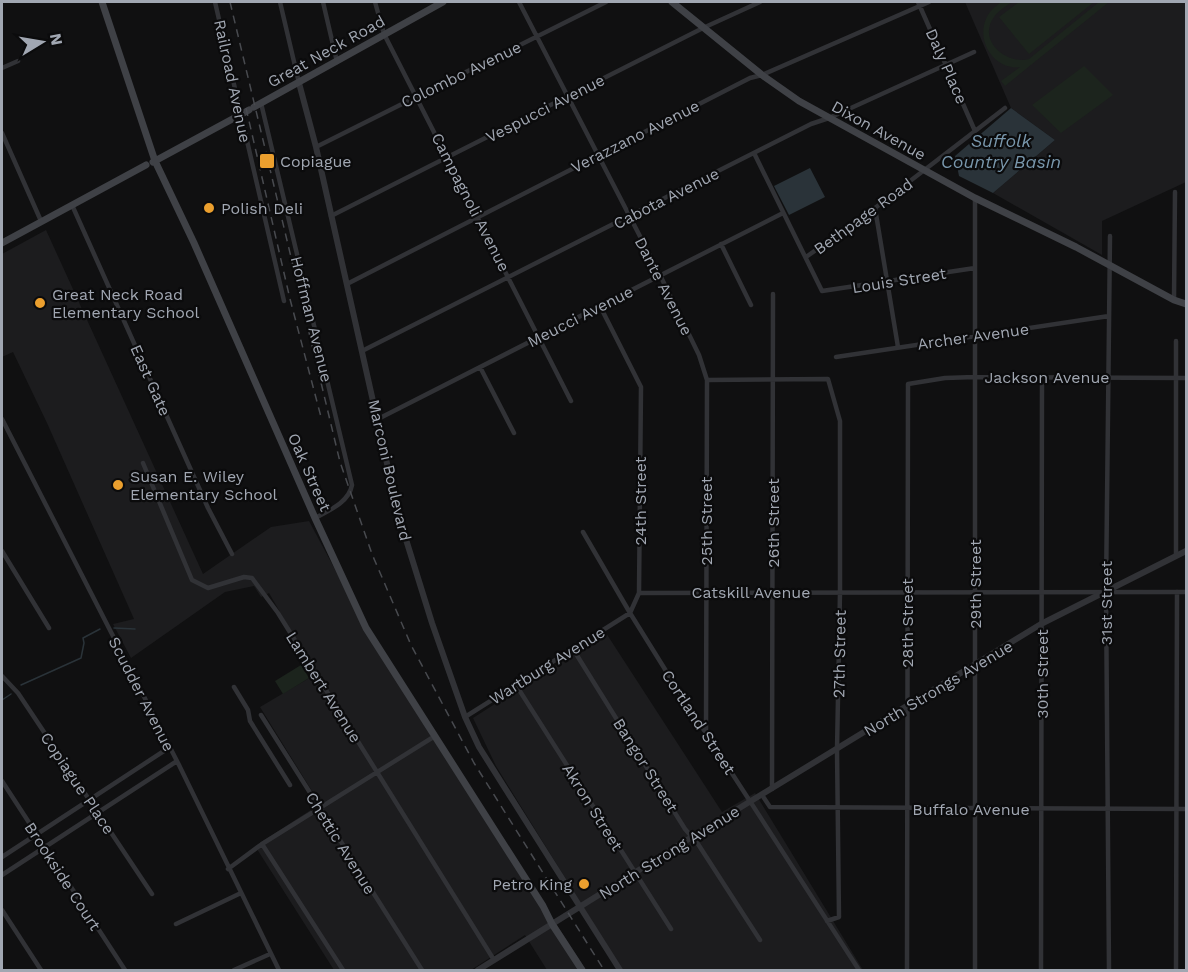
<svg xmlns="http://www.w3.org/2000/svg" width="1188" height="972" font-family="'Work Sans',sans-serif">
  <rect width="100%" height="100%" fill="#101011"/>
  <path fill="#1c1c1e" d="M 965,2 L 1186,2 L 1186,182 L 1102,221 L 1102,255 L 993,193 L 1055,140 L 1011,108 Z
    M 46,230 L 203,574 L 271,527 L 309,521 L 368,631 L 586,970 L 547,970 L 525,935 L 471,970 L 334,970 L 255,846 L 320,804 L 260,707 L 316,674 L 269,593 L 261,597 L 254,586 L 225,592 L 131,658 L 113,624 L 134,619 L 47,423 L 13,352 L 2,357 L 2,254 Z
    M 606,633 L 722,812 L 755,793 L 863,970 L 622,970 L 496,766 L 473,718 Z"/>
  <path fill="#1c241d" d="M 1001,2 L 1012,2 C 1006,6 998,11 994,17 C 977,40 1006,65 1029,59 L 1099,2 L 1109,2 L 1005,86 L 1001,81 L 1020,67 C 995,70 976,42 986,19 C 989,11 995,7 1001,2 Z
    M 1019,2 L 1094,2 L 1029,54 L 999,17 Z
    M 1084,66 L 1113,95 L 1061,133 L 1032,105 Z
    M 301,665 L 309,678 L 283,694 L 275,681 Z"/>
  <path fill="#2a3339" d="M 1011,108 L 1055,140 L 993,193 L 959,176 L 955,156 Z
    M 810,168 L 825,197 L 789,215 L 774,186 Z"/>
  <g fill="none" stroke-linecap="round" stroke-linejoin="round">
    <path stroke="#2a3339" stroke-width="1.5" d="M 114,628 L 135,629
      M 21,685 L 81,658 L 84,643 L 83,638 L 100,629
      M 2,700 L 11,694"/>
    <path stroke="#313236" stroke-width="4.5" d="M 215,2 L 284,301
      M 280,2 L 299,83
      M 323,2 L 337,62
      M 375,2 L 384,34 L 571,401
      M 519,2 L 660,275 L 699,355 L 707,380 L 706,733
      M 918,2 L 975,131
      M 2,68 L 18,61
      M 261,103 L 352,485 C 349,502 330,510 315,518
      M 2,133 L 41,221
      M 316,147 L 606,2
      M 754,153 L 822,291 L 975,268
      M 72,205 L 208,508 L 232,554
      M 875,208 L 898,347
      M 331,216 L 703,28 L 760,2
      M 721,244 L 751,305
      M 806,257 L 875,208 L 1005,108
      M 347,284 L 750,78 L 762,75 L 929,2
      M 1174,300 L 1175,192
      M 362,351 L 811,124 L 829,118 L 974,52
      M 836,357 L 1109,316
      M 480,367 L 514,433
      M 707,380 L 828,379 L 840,421 L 840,592 L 837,750 L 839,917 L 827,921
      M 2,419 L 179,765 L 279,970
      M 378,419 L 783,213
      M 143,463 L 192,580 L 208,588 L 244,577 L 252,578 L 278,613 L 494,960
      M 583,532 L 630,613 L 671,679 L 859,970
      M 2,551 L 49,628
      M 1176,556 L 1176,341
      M 639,593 L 1186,592
      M 573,649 L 685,829 L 698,844 L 760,940
      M 2,676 L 18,693 L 152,894
      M 516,685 L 671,929
      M 234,687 L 248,710 L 250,721 L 290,785
      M 261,715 L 422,970
      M 465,717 L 630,613 L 639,593 L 641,387 L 600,306
      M 2,781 L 125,970
      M 772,789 L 773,294
      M 762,795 L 770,807 L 1186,809
      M 262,844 L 343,970
      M 2,857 L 170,747
      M 228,869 L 262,844 L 435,736
      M 2,875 L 177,761
      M 2,910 L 41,970
      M 176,924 L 241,893
      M 234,970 L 270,954
      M 907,970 L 908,384 L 945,378 L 975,377 L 1186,378
      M 975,970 L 975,198
      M 1041,970 L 1042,377
      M 1109,970 L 1106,591 L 1110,236
      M 1176,970 L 1177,592"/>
    <path stroke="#313236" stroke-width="6" d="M 299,83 L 316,147 L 399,517 L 432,623 L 465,717 L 479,747 L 620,970
      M 478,970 L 692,837 L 1041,624 L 1186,551"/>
    <path stroke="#3f4146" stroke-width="7" d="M 102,2 L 155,161 L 194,243 L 315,518 L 366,628 L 543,906 L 552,924 L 582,970
      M 672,2 L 762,75 L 799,101 L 975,198 L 1076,247 L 1174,300 L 1186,304
      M 254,107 L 443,2
      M 153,162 L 249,110
      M 2,243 L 146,165"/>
    <path stroke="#484a4f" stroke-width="1.5" stroke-dasharray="8 6" stroke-linecap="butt" d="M 230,2 L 340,462 L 372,554 L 411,645 L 474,763 L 604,970
      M 246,108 L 290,299 L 321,417"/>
  </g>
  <g fill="#eb9f2e" stroke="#0b0b0c" stroke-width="2">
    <rect x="259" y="153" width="16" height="16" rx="3"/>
    <circle cx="209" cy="208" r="6"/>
    <circle cx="40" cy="303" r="6"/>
    <circle cx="118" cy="485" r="6"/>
    <circle cx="584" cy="884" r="6"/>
  </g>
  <g text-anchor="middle" stroke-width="4.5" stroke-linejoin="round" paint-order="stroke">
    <g font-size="16" fill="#a1a7b2" stroke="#0b0b0c">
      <text transform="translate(326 51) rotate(-29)" y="6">Great Neck Road</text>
      <text transform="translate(947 66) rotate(66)" y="6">Daly Place</text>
      <text transform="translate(461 74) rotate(-26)" y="6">Colombo Avenue</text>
      <text transform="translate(233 81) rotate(78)" y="6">Railroad Avenue</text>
      <text transform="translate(545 108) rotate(-27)" y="6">Vespucci Avenue</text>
      <text transform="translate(879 130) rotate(29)" y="6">Dixon Avenue</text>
      <text transform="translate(635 136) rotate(-27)" y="6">Verazzano Avenue</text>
      <text transform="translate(666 198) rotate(-27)" y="6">Cabota Avenue</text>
      <text transform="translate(471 202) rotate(63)" y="6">Campagnoli Avenue</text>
      <text transform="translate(863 216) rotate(-36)" y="6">Bethpage Road</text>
      <text transform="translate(899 280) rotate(-9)" y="6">Louis Street</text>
      <text transform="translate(664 286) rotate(63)" y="6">Dante Avenue</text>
      <text transform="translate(580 316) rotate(-27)" y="6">Meucci Avenue</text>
      <text transform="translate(312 319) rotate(76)" y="6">Hoffman Avenue</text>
      <text transform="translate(973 336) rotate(-8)" y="6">Archer Avenue</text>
      <text x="1047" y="383">Jackson Avenue</text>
      <text transform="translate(151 380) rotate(66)" y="6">East Gate</text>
      <text transform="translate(390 470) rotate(77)" y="6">Marconi Boulevard</text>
      <text transform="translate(310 472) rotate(66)" y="6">Oak Street</text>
      <text transform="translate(640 501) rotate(-90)" y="6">24th Street</text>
      <text transform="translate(706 521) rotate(-90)" y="6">25th Street</text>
      <text transform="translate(773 523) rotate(-90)" y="6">26th Street</text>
      <text transform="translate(975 584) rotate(-90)" y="6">29th Street</text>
      <text x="751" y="598">Catskill Avenue</text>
      <text transform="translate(1106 603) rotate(-90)" y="6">31st Street</text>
      <text transform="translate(907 623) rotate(-90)" y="6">28th Street</text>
      <text transform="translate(839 654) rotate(-89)" y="6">27th Street</text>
      <text transform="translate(547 665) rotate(-32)" y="6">Wartburg Avenue</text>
      <text transform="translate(1042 674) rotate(-90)" y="6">30th Street</text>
      <text transform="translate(324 687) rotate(58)" y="6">Lambert Avenue</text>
      <text transform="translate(938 688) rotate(-31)" y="6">North Strongs Avenue</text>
      <text transform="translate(142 694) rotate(63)" y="6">Scudder Avenue</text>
      <text transform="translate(699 722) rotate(57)" y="6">Cortland Street</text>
      <text transform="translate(646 765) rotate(58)" y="6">Bangor Street</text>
      <text transform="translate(78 783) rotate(56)" y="6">Copiague Place</text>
      <text transform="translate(593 807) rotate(58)" y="6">Akron Street</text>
      <text x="971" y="815">Buffalo Avenue</text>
      <text transform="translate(341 843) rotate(58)" y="6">Chettic Avenue</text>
      <text transform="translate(669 852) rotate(-32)" y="6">North Strong Avenue</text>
      <text transform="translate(63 876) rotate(57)" y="6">Brookside Court</text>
    </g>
    <g font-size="16" fill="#a1a7b2" stroke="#0b0b0c" text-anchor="start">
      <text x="280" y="167">Copiague</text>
      <text x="221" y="214">Polish Deli</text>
      <text x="52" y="300">Great Neck Road<tspan x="52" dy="18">Elementary School</tspan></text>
      <text x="130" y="482">Susan E. Wiley<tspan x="130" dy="18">Elementary School</tspan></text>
      <text x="572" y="890" text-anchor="end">Petro King</text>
    </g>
    <g font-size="18" font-style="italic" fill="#7997ac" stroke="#0b0b0c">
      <text x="1001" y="147">Suffolk<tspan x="1001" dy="21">Country Basin</tspan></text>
    </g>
  </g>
  <rect width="1188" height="972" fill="none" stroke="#a1a7b2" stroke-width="6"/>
  <g transform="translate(42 42) rotate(79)" stroke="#0b0b0c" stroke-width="4.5" paint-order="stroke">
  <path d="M0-4.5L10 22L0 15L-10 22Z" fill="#a1a7b2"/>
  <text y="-9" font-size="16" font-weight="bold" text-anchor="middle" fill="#a1a7b2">N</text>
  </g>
</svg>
